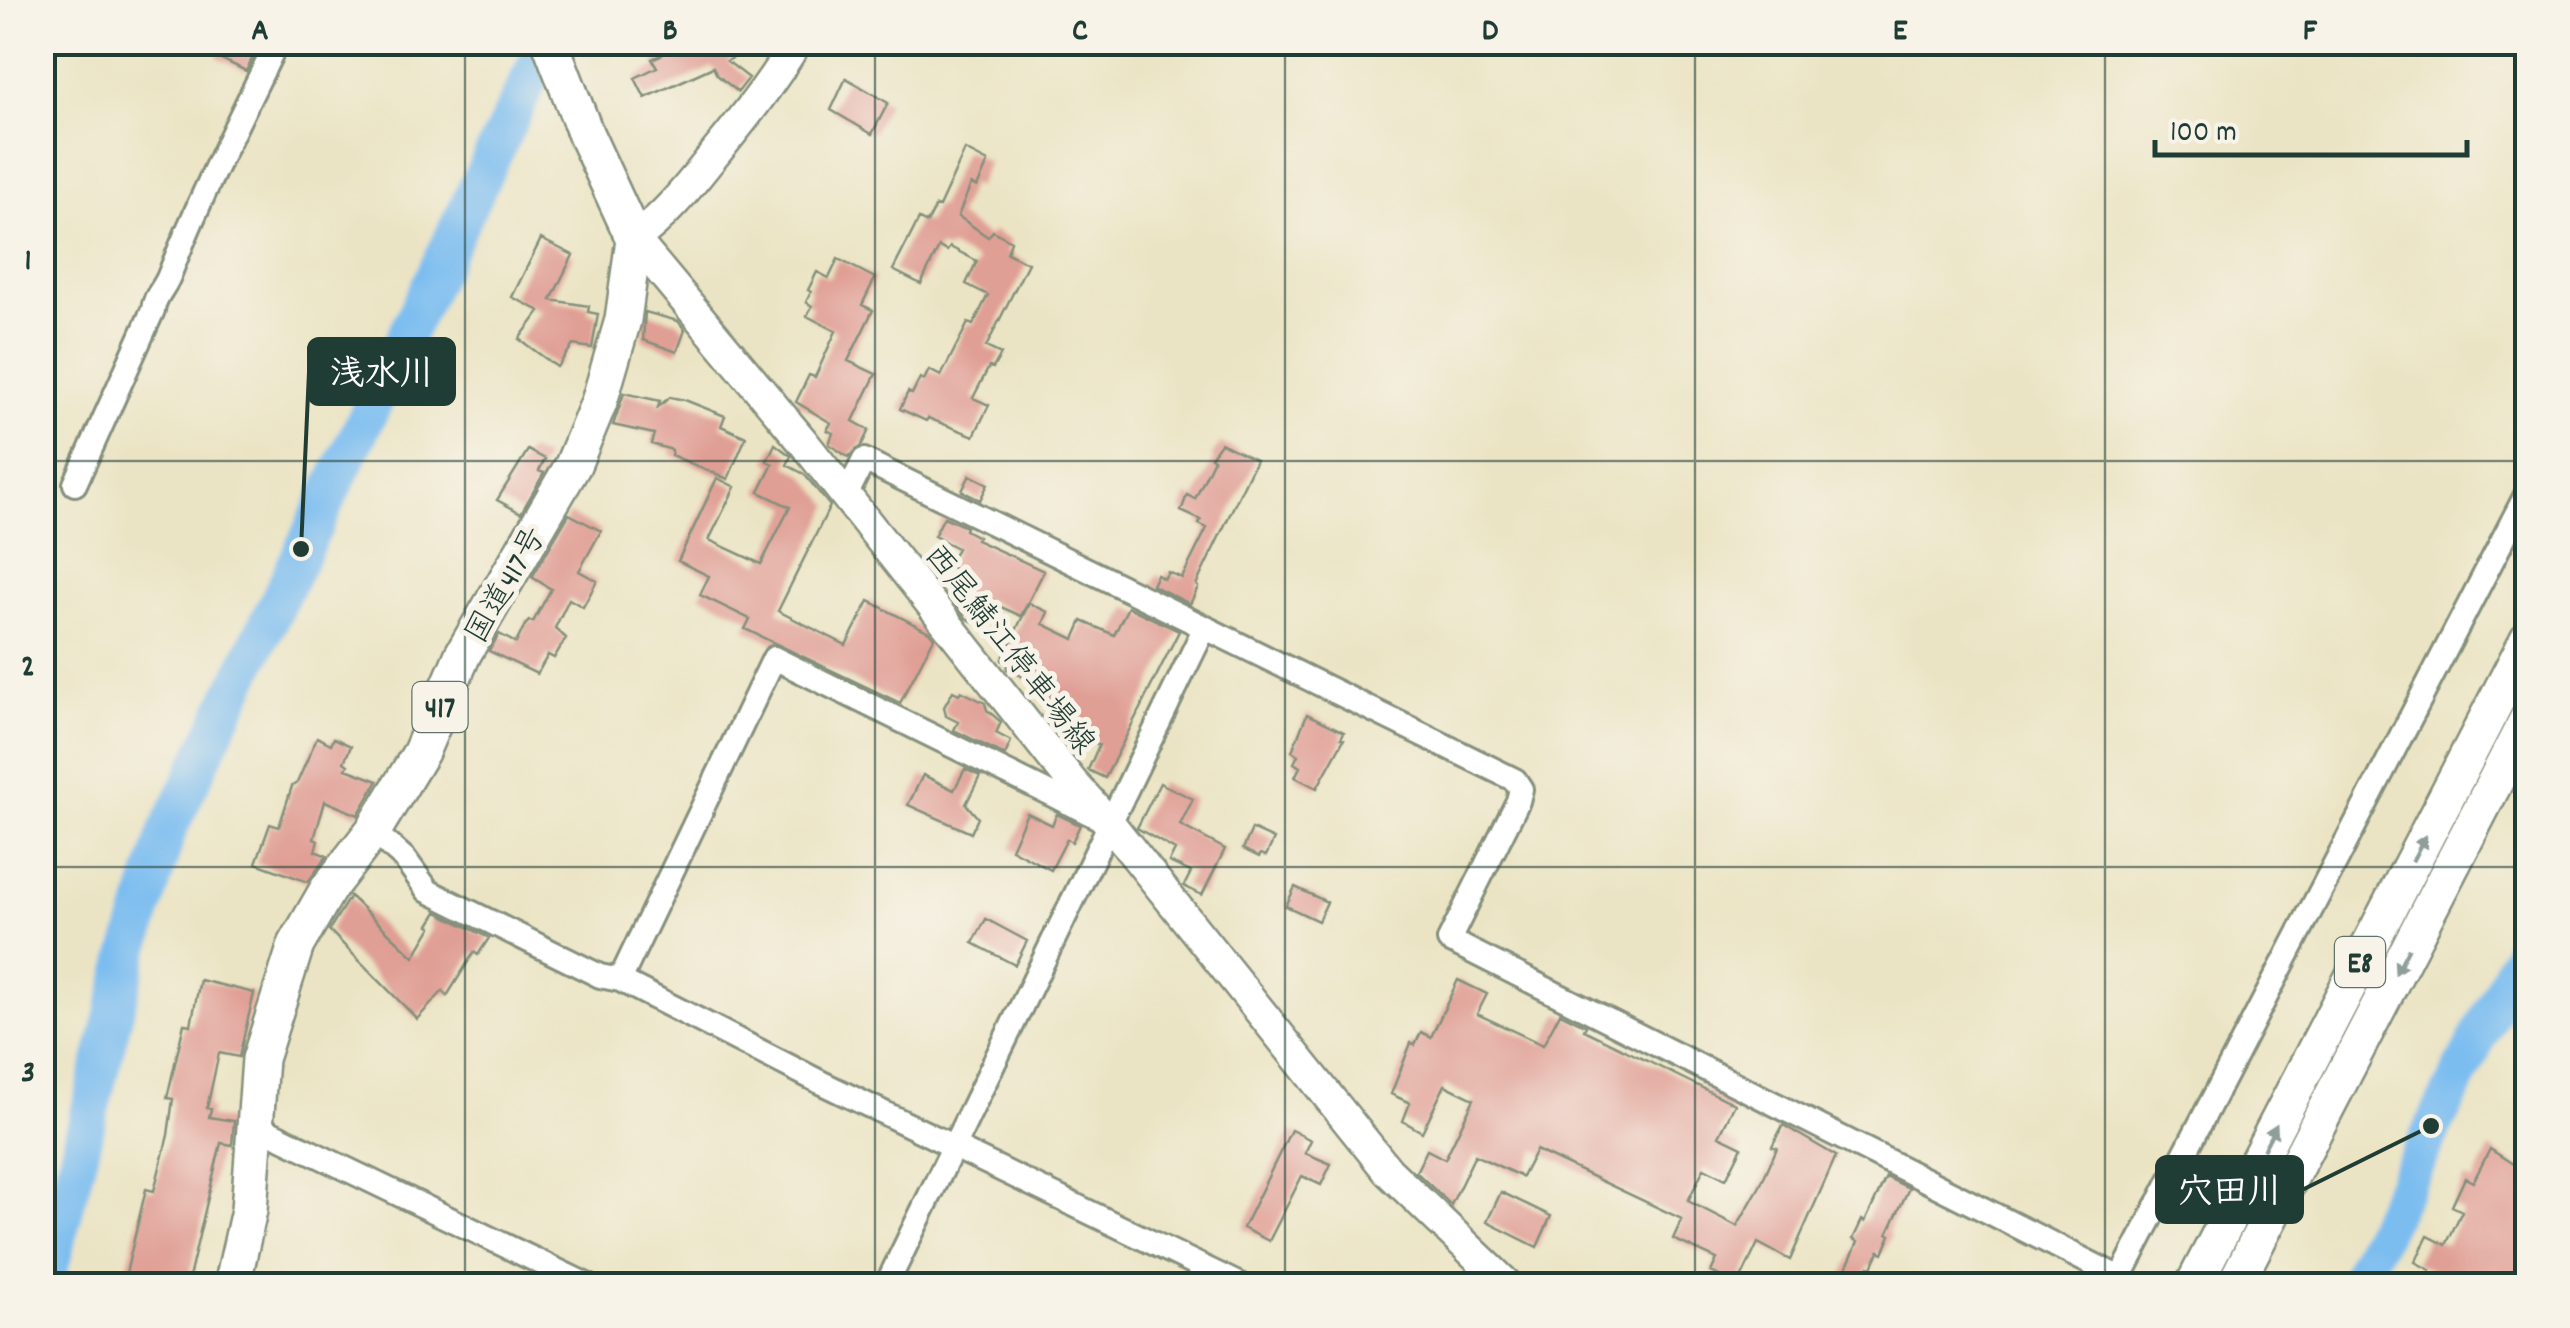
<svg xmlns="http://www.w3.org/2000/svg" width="2570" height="1328" font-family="Dekko,'Klee One',sans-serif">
  <rect width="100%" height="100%" fill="#f7f3e8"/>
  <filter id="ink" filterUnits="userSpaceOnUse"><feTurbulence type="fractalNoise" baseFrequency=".01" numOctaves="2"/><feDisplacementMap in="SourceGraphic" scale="20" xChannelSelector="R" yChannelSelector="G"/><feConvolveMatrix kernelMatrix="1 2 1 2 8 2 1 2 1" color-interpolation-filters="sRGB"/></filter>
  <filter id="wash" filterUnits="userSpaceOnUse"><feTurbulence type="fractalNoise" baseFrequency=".0048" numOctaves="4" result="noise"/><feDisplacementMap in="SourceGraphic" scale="40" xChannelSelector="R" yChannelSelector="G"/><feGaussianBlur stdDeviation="2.25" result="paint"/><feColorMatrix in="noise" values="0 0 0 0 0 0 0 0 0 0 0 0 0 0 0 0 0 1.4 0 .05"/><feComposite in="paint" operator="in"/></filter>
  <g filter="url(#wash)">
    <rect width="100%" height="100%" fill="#ebe4c4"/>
    <path fill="#65b784" stroke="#427a5c" stroke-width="2.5" d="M 43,716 L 60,740 L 49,804 L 43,824 Z"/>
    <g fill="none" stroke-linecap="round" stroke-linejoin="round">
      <path stroke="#7bbdf0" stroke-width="38" d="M 45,1286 L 128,960 L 168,830 L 547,42
        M 2354,1286 L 2528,938"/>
    </g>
    <g id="blocks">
      <path fill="#e09f95" d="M 224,42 L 260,42 L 246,71 L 217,57 Z
        M 673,42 L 764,42 L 727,61 L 749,78 L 738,92 L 717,75 L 713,67 L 645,98 L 635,78 L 657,67 L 652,59 L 665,53 L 662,47 Z
        M 846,78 L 888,103 L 872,134 L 831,110 Z
        M 965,150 L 988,162 L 977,187 L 971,184 L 958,216 L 988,237 L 993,231 L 1011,241 L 1007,253 L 1028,263 L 986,347 L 1001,354 L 993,368 L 989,367 L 973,398 L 989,405 L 974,436 L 928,418 L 926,421 L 900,409 L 908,392 L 912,394 L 920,378 L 924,380 L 929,370 L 941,376 L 968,323 L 973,325 L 988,295 L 966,284 L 977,261 L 950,247 L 947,251 L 939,247 L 921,284 L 893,270 L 919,219 L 927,223 L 936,206 L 939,207 Z
        M 541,239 L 573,255 L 551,300 L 589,306 L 588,312 L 598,314 L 592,348 L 573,345 L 557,367 L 519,339 L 540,311 L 512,297 Z
        M 838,259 L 875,278 L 862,305 L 873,310 L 848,361 L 876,374 L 853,421 L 869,430 L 861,446 L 848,457 L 829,444 L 833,433 L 827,430 L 831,423 L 796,402 L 809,375 L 815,377 L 836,331 L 807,316 L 812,306 L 806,302 L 811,292 L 808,290 L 817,272 L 829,278 Z
        M 645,312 L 678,321 L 685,330 L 677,352 L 643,340 Z
        M 624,393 L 660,401 L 658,407 L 670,397 L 685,400 L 725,416 L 721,426 L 746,437 L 728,479 L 671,455 L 672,450 L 651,444 L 654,434 L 613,425 Z
        M 1221,443 L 1256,460 L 1196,585 L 1198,587 L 1190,604 L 1152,585 L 1157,575 L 1164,579 L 1168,572 L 1182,578 L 1207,528 L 1199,524 L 1201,520 L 1181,511 L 1187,495 L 1195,499 L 1214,459 L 1211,457 Z
        M 775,444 L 791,456 L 787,465 L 804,474 L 830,506 L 778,611 L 846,645 L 869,601 L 929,632 L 934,638 L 900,703 L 745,629 L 750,619 L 700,595 L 709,576 L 678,561 L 717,478 L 735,487 L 709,540 L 761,564 L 790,507 L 759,492 L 773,464 L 767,461 Z
        M 528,450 L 545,459 L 539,471 L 544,473 L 521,513 L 497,500 Z
        M 970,475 L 988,484 L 980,500 L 962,491 Z
        M 569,514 L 601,531 L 579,571 L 597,581 L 583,607 L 569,599 L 555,628 L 566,638 L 554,658 L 548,655 L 537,674 L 489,651 L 499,634 L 516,643 L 525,625 L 529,621 L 533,622 L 551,589 L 532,577 Z
        M 944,517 L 966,527 L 965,530 L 978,537 L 976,540 L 1044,571 L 1021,616 L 986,600 L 974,622 L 966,618 L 953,601 L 965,574 L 948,566 L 957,548 L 934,536 Z
        M 1029,603 L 1048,612 L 1043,624 L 1074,639 L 1082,621 L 1114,635 L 1128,607 L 1179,631 L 1105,778 L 1088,770 L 1099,745 L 1068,729 L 1074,717 L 1047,704 L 1053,692 L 1007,669 L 1009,664 L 1002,660 Z
        M 953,691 L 959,694 L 961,691 L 985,703 L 987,710 L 1001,722 L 996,733 L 1011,741 L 1005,755 L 954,730 L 958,722 L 946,716 L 944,707 Z
        M 1307,714 L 1344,732 L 1341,738 L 1344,739 L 1317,788 L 1295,777 L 1300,767 L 1294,763 L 1298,755 L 1292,751 Z
        M 317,737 L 331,744 L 334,738 L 351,746 L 344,762 L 348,765 L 346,769 L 378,781 L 358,815 L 325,801 L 314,839 L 318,841 L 315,851 L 327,856 L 308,882 L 256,863 L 270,824 L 279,827 L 292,786 L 297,783 Z
        M 965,769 L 980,776 L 966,804 L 978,818 L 971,833 L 908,805 L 923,775 L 954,790 Z
        M 1160,783 L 1193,799 L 1180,825 L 1225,849 L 1202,895 L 1184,886 L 1191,872 L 1169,862 L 1175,850 L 1137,828 Z
        M 1027,813 L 1052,825 L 1057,814 L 1080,825 L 1072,842 L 1067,839 L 1051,870 L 1011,849 Z
        M 1252,829 L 1274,839 L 1266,856 L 1261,854 L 1259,857 L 1243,849 Z
        M 1295,887 L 1327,902 L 1318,921 L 1286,906 Z
        M 350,896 L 414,957 L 432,927 L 429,925 L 437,912 L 489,938 L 478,955 L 474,952 L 447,996 L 443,991 L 417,1019 L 329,930 Z
        M 986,919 L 1027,941 L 1015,965 L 973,943 Z
        M 200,980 L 254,993 L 239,1057 L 219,1053 L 207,1108 L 211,1109 L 209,1117 L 234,1121 L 232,1145 L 221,1143 L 187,1286 L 123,1286 L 146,1189 L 154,1191 L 168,1135 L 173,1099 L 167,1098 L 184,1024 L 191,1025 Z
        M 1458,980 L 1487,994 L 1477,1014 L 1543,1045 L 1560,1013 L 1586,1026 L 1584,1030 L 1735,1104 L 1719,1136 L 1742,1147 L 1726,1179 L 1704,1168 L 1688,1201 L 1737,1226 L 1760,1186 L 1777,1148 L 1772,1146 L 1783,1125 L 1836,1156 L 1790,1260 L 1758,1243 L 1738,1285 L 1711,1272 L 1717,1259 L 1673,1239 L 1682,1219 L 1536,1150 L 1522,1177 L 1475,1155 L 1451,1205 L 1416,1172 L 1427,1150 L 1445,1159 L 1474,1099 L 1445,1085 L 1422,1132 L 1403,1121 L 1410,1103 L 1391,1094 L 1411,1043 L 1415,1045 L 1421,1032 L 1431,1037 Z
        M 1291,1130 L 1311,1140 L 1305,1153 L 1331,1164 L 1321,1185 L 1302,1176 L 1269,1241 L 1243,1228 Z
        M 2490,1149 L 2528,1174 L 2528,1286 L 2422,1286 L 2430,1270 L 2415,1262 L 2428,1236 L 2446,1245 L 2462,1211 L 2452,1206 L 2465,1178 L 2473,1182 Z
        M 1886,1177 L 1909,1188 L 1888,1233 L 1891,1235 L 1883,1253 L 1879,1251 L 1872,1267 L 1869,1266 L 1860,1286 L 1838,1286 L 1858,1242 L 1853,1239 L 1862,1220 L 1865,1222 Z
        M 1501,1192 L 1551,1216 L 1537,1247 L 1487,1222 Z"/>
    </g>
  </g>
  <g filter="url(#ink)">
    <use href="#blocks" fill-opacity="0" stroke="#85907c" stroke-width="2.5"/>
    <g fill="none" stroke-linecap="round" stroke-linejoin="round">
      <defs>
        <path id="minor" d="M 75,484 L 153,310 C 154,296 164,289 169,276 C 200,196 239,120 277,42
          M 845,498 L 864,460 L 1515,780 L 1521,789 L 1518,801 L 1449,940 L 2120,1278
          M 373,831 L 405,859 L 428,891 L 600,976 L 620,980 L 822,1083 L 1242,1286
          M 620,980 L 774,658 L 1101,819
          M 255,1125 L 589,1286
          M 886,1286 L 1205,627
          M 2116,1286 L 2528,491"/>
        <path id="major" d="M 796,42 C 771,85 740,123 709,161 C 686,190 664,217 634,239 L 804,443 L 1072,782 L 1110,824 L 1388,1171 L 1508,1286"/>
        <path id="highway" d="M 232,1286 L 249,1210 L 260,1059 L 296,945 L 328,889 L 373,831 L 421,752 L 463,654 L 573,465 L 599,402 L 623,320 L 634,239 L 586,135 L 550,42
          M 2193,1286 L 2528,639
          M 2234,1286 L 2528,718"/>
      </defs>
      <use href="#minor" stroke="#85907c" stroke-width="28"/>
      <use href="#major" stroke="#85907c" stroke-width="35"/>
      <use href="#highway" stroke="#85907c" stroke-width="40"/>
      <use href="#minor" stroke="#fff" stroke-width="22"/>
      <use href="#major" stroke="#fff" stroke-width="30"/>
      <use href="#highway" stroke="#fff" stroke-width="35"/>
    </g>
    <defs><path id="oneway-solid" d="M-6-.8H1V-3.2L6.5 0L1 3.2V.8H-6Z" transform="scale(2.5)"/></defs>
    <g fill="#8f9e9a">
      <use href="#oneway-solid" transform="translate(2419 848) rotate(-63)"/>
      <use href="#oneway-solid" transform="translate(2402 961) rotate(117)"/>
      <use href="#oneway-solid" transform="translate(2270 1137) rotate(-63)"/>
    </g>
  </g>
  <path fill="none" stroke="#1f3d34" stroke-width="2.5" stroke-opacity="0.55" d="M 465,42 L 465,1286M 875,42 L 875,1286M 1285,42 L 1285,1286M 1695,42 L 1695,1286M 2105,42 L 2105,1286M 42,461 L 2528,461M 42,867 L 2528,867"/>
  <g text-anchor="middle" stroke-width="10" stroke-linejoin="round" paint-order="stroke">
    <g fill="#f7f3e8" stroke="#60746a" stroke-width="2.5">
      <rect x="412.5" y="682" width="55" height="50" rx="8"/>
      <rect x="2335" y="937" width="50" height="50" rx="8"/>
    </g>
    <g font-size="30" font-weight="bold" fill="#1f3d34">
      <text x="440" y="717">417</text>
      <text x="2360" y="972">E8</text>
    </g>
    <g font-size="32" fill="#1f3d34" stroke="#f7f3e8">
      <text transform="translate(504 584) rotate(-60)" y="11">国道417号</text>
      <text transform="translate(1011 648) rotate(52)" y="11">西尾鯖江停車場線</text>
    </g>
  </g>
  <path fill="none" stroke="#1f3d34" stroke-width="4" d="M301 549L309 372M2431 1126L2302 1190"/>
  <g fill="#1f3d34" stroke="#f7f3e8" stroke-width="4">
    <circle cx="301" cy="549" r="10"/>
    <circle cx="2431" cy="1126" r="10"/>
  </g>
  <g fill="#1f3d34" stroke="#1f3d34" stroke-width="4">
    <rect x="309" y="339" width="145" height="65" rx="10"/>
    <rect x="2157" y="1157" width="145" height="65" rx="10"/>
  </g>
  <g font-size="35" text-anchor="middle" font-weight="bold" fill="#fff">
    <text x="382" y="384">浅水川</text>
    <text x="2230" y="1202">穴田川</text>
  </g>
  <rect width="2570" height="1328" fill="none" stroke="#f7f3e8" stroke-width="110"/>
  <path d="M2155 140v15h312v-15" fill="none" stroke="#1f3d34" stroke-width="5"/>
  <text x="2170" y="140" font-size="30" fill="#1f3d34" stroke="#f7f3e8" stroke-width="8" paint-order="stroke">100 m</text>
  <rect x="55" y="55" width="2460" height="1218" fill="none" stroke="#1f3d34" stroke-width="4"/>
  <g font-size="32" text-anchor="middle" font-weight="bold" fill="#1f3d34">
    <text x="260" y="39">A</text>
    <text x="670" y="39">B</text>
    <text x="1080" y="39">C</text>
    <text x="1490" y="39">D</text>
    <text x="1900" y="39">E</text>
    <text x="2310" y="39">F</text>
    <text x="28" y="269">1</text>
    <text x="28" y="675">2</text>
    <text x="28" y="1081">3</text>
  </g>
</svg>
